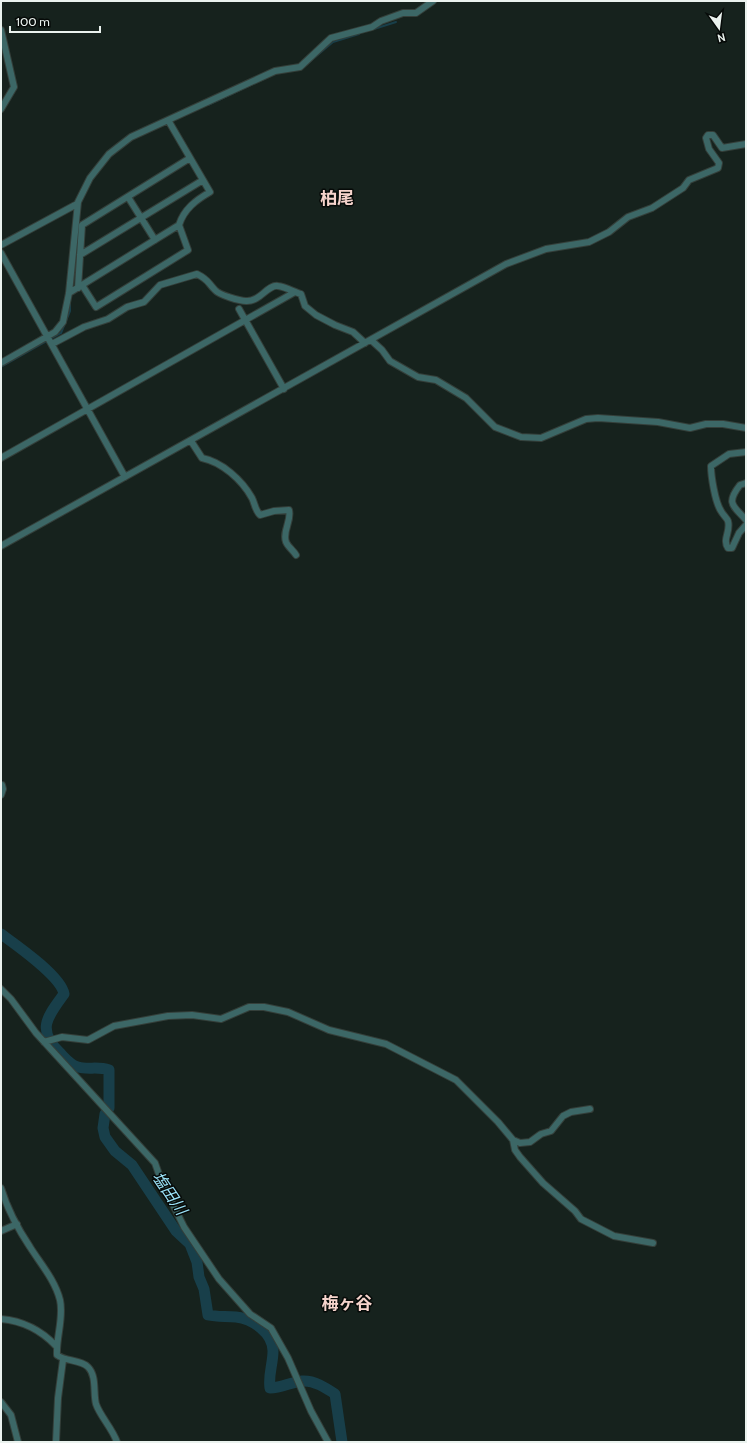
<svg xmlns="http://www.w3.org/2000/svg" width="747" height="1443" font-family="Cabin,'Noto Sans JP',sans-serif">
  <rect width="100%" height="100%" fill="#16221d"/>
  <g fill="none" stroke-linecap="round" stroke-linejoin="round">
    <path stroke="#183f4a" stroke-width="2" d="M 374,29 L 396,22
      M 301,69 L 333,42 L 359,34
      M 208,105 L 266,78
      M 1,367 L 61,333 L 70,311 L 70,300"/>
    <path stroke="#183f4a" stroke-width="11" d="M 1,934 C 16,945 61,976 64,994 C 48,1016 36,1029 59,1052 C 65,1058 70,1065 78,1067 C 88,1070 98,1066 109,1070 L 109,1108 L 105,1114 L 103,1128 L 105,1137 L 115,1151 L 132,1165 L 176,1231 L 190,1244 L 197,1262 L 199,1277 L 204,1289 L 208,1315 C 217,1317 226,1316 236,1317 C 253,1319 273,1333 273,1351 C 273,1364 268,1375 270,1388 C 282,1388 291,1382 302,1381 C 314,1380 326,1388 335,1394 L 342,1442"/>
    <defs>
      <path id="minor" d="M 1,30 L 14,87 L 1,109
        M 128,197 L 155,240
        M 1,245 L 77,204
        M 1,253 L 125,477
        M 80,255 L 203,180
        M 82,285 L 96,307 L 188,250 L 179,225 C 184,209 196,200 210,192 L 168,120
        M 78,288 L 82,225 L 190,158
        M 69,293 L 179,225
        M 239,309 L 284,389
        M 371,340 L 382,350 L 390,361 L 418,377 L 436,380 L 466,398 L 495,427 L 521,437 L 541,438 L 586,419 L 598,418 L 658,422 L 690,428 L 706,424 L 723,424 L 746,428
        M 52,344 L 84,327 L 108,319 L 127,307 L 144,302 L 160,285 L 197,274 C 209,280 207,282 215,290 C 219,295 240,301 246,301 C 260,302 268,284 278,286 C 286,287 294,292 301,294 L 305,306 L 316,315 L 335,325 L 353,332 L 365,343
        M 1,363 L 55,332 L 63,322 L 69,293 L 78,202 L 90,178 L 109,154 L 131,137 L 275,71 L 300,67 L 331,38 L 372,27 L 381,21 L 403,13 L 416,13 L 433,1
        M 191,441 L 202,458 C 222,462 242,480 252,498 C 255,504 255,510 260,515 L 274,511 L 289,510 C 292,521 282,531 286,542 C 288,547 293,550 296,555
        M 746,452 L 729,454 L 711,466 C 711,476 715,502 721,511 C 723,515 727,518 728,521 C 731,532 722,539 728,548 L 732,548 L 739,533 L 746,525
        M 1,458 L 295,292
        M 746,483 L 740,485 C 725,504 734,506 746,520
        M 1,546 L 506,264 L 546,249 L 589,242 L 609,232 L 628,217 L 652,208 L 683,188 L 689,180 L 718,168 L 719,163 L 709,149 L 706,138 L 708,135 L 713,135 L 722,148 L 746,144
        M 1,795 L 3,789 L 2,785
        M 1,989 L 11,999 L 36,1033 L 155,1163 L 161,1180 L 184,1227 L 219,1279 L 250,1314 L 271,1328 L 288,1358 L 311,1411 L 328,1442
        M 44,1042 L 62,1037 L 88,1040 L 114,1026 L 168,1016 L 192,1015 L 221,1019 L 249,1007 L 264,1007 L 288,1012 L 329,1030 L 386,1044 L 456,1080 L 498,1122 L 513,1140 L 520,1143 L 530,1142 L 541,1134 L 551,1131 L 563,1116 L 571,1112 L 590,1109
        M 513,1140 L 515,1150 L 520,1157 L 543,1183 L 575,1211 L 581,1219 L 614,1236 L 653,1243
        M 1,1188 C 7,1208 18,1229 30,1247 C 40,1263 55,1280 60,1300 C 64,1318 56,1337 57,1355 C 66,1362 80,1359 88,1367 C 97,1376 93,1393 96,1404 C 100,1416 112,1428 117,1442
        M 1,1231 L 17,1224
        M 1,1319 C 24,1321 41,1330 56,1346
        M 1,1402 L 11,1415 L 18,1442
        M 56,1442 L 58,1398 L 63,1360"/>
    </defs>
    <use href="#minor" stroke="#343f3a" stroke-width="8"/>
    <use href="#minor" stroke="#3c6766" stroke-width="6"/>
  </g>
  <g text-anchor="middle" stroke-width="3" stroke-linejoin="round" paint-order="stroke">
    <g font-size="16" font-style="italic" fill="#9be3f9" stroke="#060a08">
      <text transform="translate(170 1193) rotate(56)" y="6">塩田川</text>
    </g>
    <g font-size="17" font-weight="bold" fill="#f6d4cc" stroke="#060a08">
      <text x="337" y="204">柏尾</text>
      <text x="347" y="1309">梅ヶ谷</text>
    </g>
  </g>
  <rect width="747" height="1443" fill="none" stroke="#eaf2ee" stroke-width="4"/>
  <g transform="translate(719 28) rotate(166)" stroke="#060a08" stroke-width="3" paint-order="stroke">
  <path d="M0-3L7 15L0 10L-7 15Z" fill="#eaf2ee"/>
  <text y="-6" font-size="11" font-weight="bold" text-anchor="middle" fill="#eaf2ee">N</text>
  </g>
  <path d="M10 26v6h90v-6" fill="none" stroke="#eaf2ee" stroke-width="2"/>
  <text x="16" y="26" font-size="12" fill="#eaf2ee" stroke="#060a08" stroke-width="3" paint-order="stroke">100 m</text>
</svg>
